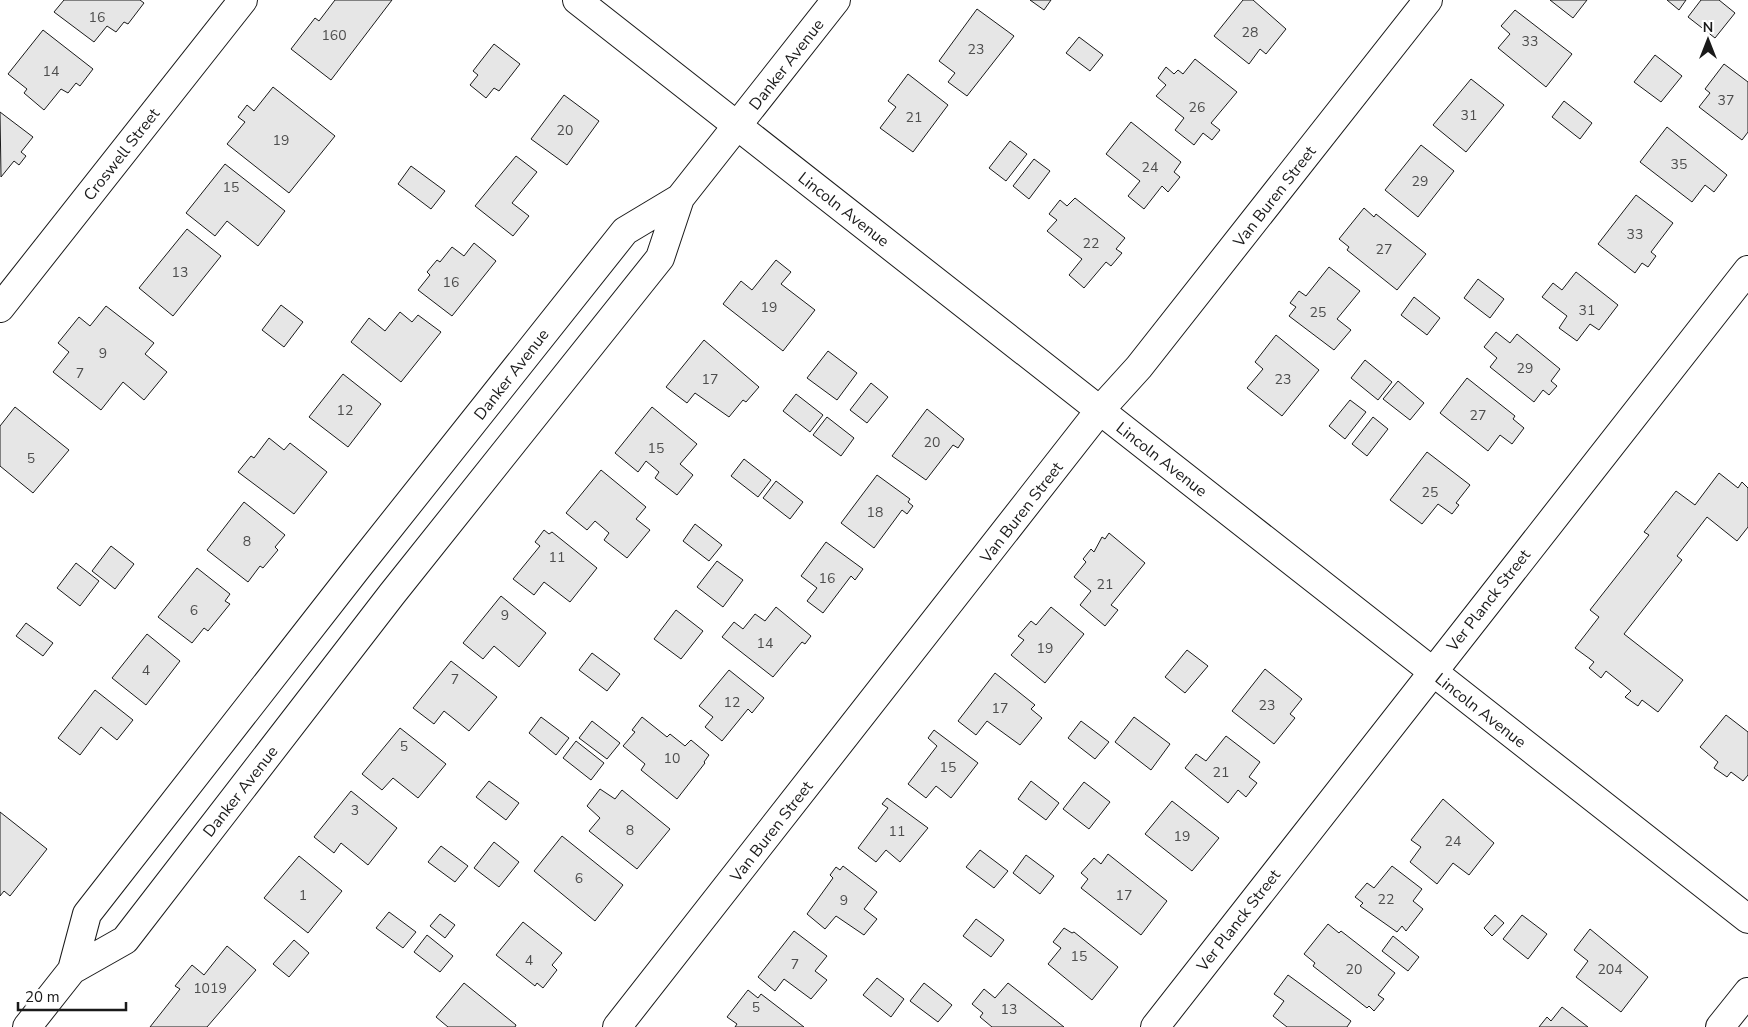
<svg xmlns="http://www.w3.org/2000/svg" width="1748" height="1027" font-family="'Nunito Sans',sans-serif">
  <rect width="100%" height="100%" fill="#fff"/>
  <path fill="#e6e6e6" stroke="#1a1a1a" d="M 64,0 L 140,0 L 144,3 L 128,24 L 124,22 L 116,32 L 107,26 L 94,42 L 54,12 Z
    M 335,0 L 392,0 L 331,80 L 291,49 L 315,18 L 319,21 Z
    M 1030,0 L 1051,0 L 1044,10 Z
    M 1243,0 L 1253,0 L 1286,29 L 1266,54 L 1260,49 L 1249,64 L 1214,36 Z
    M 1550,0 L 1587,0 L 1573,18 Z
    M 1667,0 L 1686,0 L 1679,10 Z
    M 1701,0 L 1719,0 L 1735,13 L 1715,38 L 1688,17 Z
    M 977,9 L 1014,36 L 967,96 L 948,82 L 955,73 L 939,61 Z
    M 1515,10 L 1572,54 L 1546,87 L 1498,48 L 1510,34 L 1501,26 Z
    M 43,30 L 93,69 L 80,86 L 76,83 L 68,93 L 61,89 L 44,110 L 24,93 L 27,89 L 8,74 Z
    M 1079,37 L 1103,55 L 1090,71 L 1066,53 Z
    M 494,44 L 520,64 L 499,91 L 494,88 L 486,98 L 470,85 L 478,75 L 473,71 Z
    M 1655,55 L 1682,76 L 1661,102 L 1634,82 Z
    M 1195,59 L 1237,92 L 1211,123 L 1220,130 L 1212,140 L 1203,133 L 1194,145 L 1175,130 L 1184,118 L 1156,96 L 1166,85 L 1158,78 L 1166,67 L 1174,74 L 1178,70 L 1183,74 Z
    M 1724,64 L 1748,82 L 1748,132 L 1742,140 L 1699,107 L 1710,93 L 1705,89 Z
    M 908,74 L 948,105 L 913,152 L 880,128 L 896,107 L 888,101 Z
    M 1471,79 L 1504,105 L 1466,152 L 1433,125 Z
    M 273,87 L 335,136 L 289,193 L 227,144 L 245,122 L 238,117 L 247,105 L 254,111 Z
    M 564,95 L 599,121 L 567,165 L 531,139 Z
    M 1564,101 L 1592,123 L 1580,139 L 1552,117 Z
    M 0,112 L 33,137 L 21,152 L 26,156 L 19,165 L 14,161 L 1,177 Z
    M 1131,122 L 1181,162 L 1174,172 L 1180,177 L 1168,192 L 1162,186 L 1144,209 L 1128,196 L 1140,181 L 1106,154 Z
    M 1667,127 L 1727,175 L 1714,192 L 1705,185 L 1692,202 L 1640,162 Z
    M 1010,141 L 1027,154 L 1006,181 L 989,168 Z
    M 1421,145 L 1454,171 L 1418,217 L 1385,190 Z
    M 516,156 L 537,172 L 512,203 L 529,216 L 513,236 L 475,206 Z
    M 1034,159 L 1050,171 L 1029,199 L 1013,186 Z
    M 225,164 L 285,211 L 258,246 L 227,221 L 215,236 L 186,213 Z
    M 411,166 L 445,191 L 431,209 L 398,184 Z
    M 1636,195 L 1673,223 L 1651,252 L 1656,256 L 1648,267 L 1642,263 L 1635,273 L 1598,244 Z
    M 1075,198 L 1125,238 L 1116,249 L 1122,253 L 1111,266 L 1106,262 L 1084,288 L 1069,275 L 1082,259 L 1047,231 L 1057,220 L 1049,214 L 1060,200 L 1067,206 Z
    M 1364,208 L 1374,217 L 1376,214 L 1426,254 L 1397,290 L 1347,250 L 1349,247 L 1339,239 Z
    M 187,229 L 221,256 L 173,316 L 139,288 Z
    M 474,243 L 496,261 L 452,316 L 418,290 L 430,275 L 427,272 L 437,260 L 440,262 L 452,247 L 464,256 Z
    M 776,260 L 791,272 L 781,284 L 815,310 L 783,351 L 723,304 L 741,281 L 752,290 Z
    M 1329,267 L 1360,291 L 1337,319 L 1351,330 L 1334,350 L 1289,316 L 1296,307 L 1290,303 L 1299,291 L 1306,296 Z
    M 1576,272 L 1618,305 L 1599,330 L 1590,324 L 1577,341 L 1559,328 L 1567,316 L 1542,297 L 1553,283 L 1562,290 Z
    M 1478,279 L 1504,299 L 1490,318 L 1464,298 Z
    M 1414,297 L 1440,318 L 1427,335 L 1401,315 Z
    M 281,305 L 303,322 L 284,347 L 262,330 Z
    M 106,306 L 154,343 L 145,354 L 167,372 L 144,400 L 123,382 L 101,410 L 53,372 L 69,352 L 58,343 L 79,317 L 90,326 Z
    M 400,312 L 412,322 L 418,315 L 441,332 L 401,382 L 351,342 L 369,318 L 385,331 Z
    M 1496,332 L 1510,343 L 1517,334 L 1560,369 L 1551,381 L 1557,386 L 1549,395 L 1543,390 L 1534,402 L 1490,367 L 1497,358 L 1484,347 Z
    M 1276,335 L 1319,370 L 1282,416 L 1247,388 L 1263,369 L 1255,362 Z
    M 704,340 L 759,387 L 746,402 L 743,400 L 729,417 L 695,393 L 687,403 L 666,387 Z
    M 828,351 L 857,373 L 837,400 L 807,378 Z
    M 1365,360 L 1392,382 L 1378,400 L 1351,378 Z
    M 343,374 L 381,404 L 348,447 L 309,417 Z
    M 1467,378 L 1515,416 L 1513,419 L 1524,428 L 1512,444 L 1500,435 L 1488,451 L 1440,413 Z
    M 1398,381 L 1424,403 L 1410,420 L 1383,399 Z
    M 871,383 L 888,397 L 867,423 L 850,410 Z
    M 796,394 L 823,415 L 810,432 L 783,411 Z
    M 1350,400 L 1366,412 L 1345,439 L 1329,426 Z
    M 15,407 L 69,450 L 33,493 L 0,466 L 0,426 Z
    M 652,407 L 697,444 L 680,464 L 693,475 L 677,495 L 655,478 L 659,472 L 646,461 L 638,472 L 615,453 Z
    M 927,409 L 964,439 L 958,448 L 953,445 L 926,480 L 892,456 Z
    M 827,417 L 854,438 L 841,456 L 813,435 Z
    M 1373,417 L 1388,429 L 1367,456 L 1352,444 Z
    M 269,438 L 284,450 L 290,443 L 327,472 L 294,514 L 238,472 L 251,456 L 254,458 Z
    M 1427,452 L 1470,485 L 1456,503 L 1459,505 L 1452,514 L 1438,504 L 1422,524 L 1390,500 Z
    M 744,459 L 771,480 L 758,497 L 731,476 Z
    M 601,470 L 646,507 L 636,519 L 650,530 L 627,558 L 604,540 L 609,533 L 595,521 L 587,530 L 566,513 Z
    M 1719,473 L 1738,488 L 1742,482 L 1748,488 L 1748,527 L 1737,541 L 1707,517 L 1677,556 L 1682,560 L 1624,634 L 1683,680 L 1658,712 L 1642,700 L 1638,706 L 1625,697 L 1631,691 L 1606,671 L 1601,678 L 1589,668 L 1594,662 L 1575,648 L 1599,617 L 1590,610 L 1649,535 L 1644,532 L 1676,491 L 1695,505 Z
    M 877,475 L 910,499 L 908,502 L 913,506 L 907,514 L 902,510 L 874,548 L 841,523 Z
    M 776,481 L 803,502 L 790,519 L 763,498 Z
    M 244,502 L 285,535 L 275,547 L 278,550 L 263,568 L 260,566 L 248,582 L 207,550 Z
    M 695,524 L 722,545 L 709,561 L 683,541 Z
    M 544,530 L 549,534 L 552,532 L 597,568 L 570,602 L 544,582 L 534,595 L 513,579 L 540,546 L 535,542 Z
    M 1109,533 L 1145,563 L 1111,605 L 1118,610 L 1105,626 L 1080,605 L 1091,591 L 1074,577 L 1086,562 L 1083,559 L 1091,549 L 1094,552 L 1102,537 L 1105,539 Z
    M 826,542 L 863,569 L 855,580 L 851,576 L 823,613 L 807,601 L 817,588 L 801,576 Z
    M 111,546 L 134,564 L 115,589 L 92,571 Z
    M 717,561 L 743,580 L 723,607 L 697,587 Z
    M 76,563 L 99,581 L 80,606 L 57,588 Z
    M 197,568 L 230,594 L 225,601 L 230,604 L 208,631 L 204,628 L 192,643 L 158,617 Z
    M 501,596 L 546,633 L 519,667 L 494,646 L 483,659 L 463,643 Z
    M 776,607 L 811,636 L 805,644 L 802,642 L 773,677 L 722,637 L 734,622 L 743,629 L 755,614 L 765,621 Z
    M 1051,607 L 1084,634 L 1045,683 L 1011,655 L 1024,640 L 1018,636 L 1031,621 L 1036,625 Z
    M 676,610 L 703,631 L 681,659 L 654,639 Z
    M 26,623 L 53,643 L 43,656 L 16,636 Z
    M 147,634 L 180,661 L 146,705 L 112,678 Z
    M 1187,650 L 1208,666 L 1185,693 L 1165,677 Z
    M 592,653 L 620,674 L 607,691 L 579,670 Z
    M 451,661 L 497,697 L 469,731 L 444,711 L 434,724 L 413,708 Z
    M 1265,669 L 1302,699 L 1290,714 L 1295,718 L 1274,744 L 1232,711 Z
    M 729,670 L 764,698 L 752,713 L 748,709 L 722,741 L 705,727 L 713,717 L 699,706 Z
    M 995,673 L 1035,705 L 1031,709 L 1042,718 L 1020,745 L 987,721 L 976,735 L 958,721 Z
    M 95,690 L 133,720 L 117,740 L 101,727 L 80,755 L 58,738 Z
    M 1726,715 L 1748,732 L 1748,775 L 1743,781 L 1731,772 L 1727,777 L 1714,768 L 1718,762 L 1700,747 Z
    M 541,717 L 569,738 L 556,755 L 529,733 Z
    M 642,717 L 667,737 L 670,734 L 685,746 L 691,740 L 709,755 L 704,762 L 705,763 L 677,799 L 641,770 L 645,764 L 623,746 L 635,732 L 632,730 Z
    M 1134,717 L 1170,744 L 1151,770 L 1115,742 Z
    M 592,721 L 620,743 L 607,759 L 579,738 Z
    M 1081,721 L 1109,742 L 1095,759 L 1068,738 Z
    M 400,728 L 446,764 L 418,798 L 393,778 L 382,790 L 362,774 Z
    M 934,730 L 978,763 L 951,798 L 936,786 L 926,798 L 908,784 L 937,746 L 928,738 Z
    M 1226,736 L 1260,762 L 1249,777 L 1257,783 L 1246,797 L 1238,790 L 1228,803 L 1185,768 L 1196,754 L 1206,761 Z
    M 576,741 L 604,763 L 591,780 L 563,758 Z
    M 489,781 L 519,803 L 506,820 L 476,797 Z
    M 1031,781 L 1059,803 L 1046,820 L 1018,799 Z
    M 1084,782 L 1110,802 L 1089,829 L 1063,809 Z
    M 600,789 L 615,799 L 622,790 L 670,829 L 637,869 L 589,831 L 600,818 L 587,806 Z
    M 351,791 L 397,828 L 368,865 L 341,843 L 334,853 L 314,837 Z
    M 887,798 L 928,828 L 900,862 L 886,850 L 876,862 L 858,848 L 888,808 L 882,804 Z
    M 1443,799 L 1494,843 L 1469,875 L 1453,863 L 1437,884 L 1410,862 L 1421,847 L 1411,840 Z
    M 1172,801 L 1219,838 L 1192,871 L 1145,834 Z
    M 0,812 L 47,849 L 10,896 L 4,891 L 0,896 Z
    M 562,836 L 623,885 L 595,921 L 534,871 Z
    M 494,842 L 519,862 L 499,887 L 474,868 Z
    M 441,846 L 468,866 L 455,882 L 428,862 Z
    M 980,850 L 1008,871 L 994,888 L 966,867 Z
    M 1108,854 L 1167,901 L 1141,935 L 1081,888 L 1088,879 L 1081,873 L 1094,858 L 1101,864 Z
    M 1026,855 L 1054,876 L 1040,894 L 1013,873 Z
    M 299,856 L 342,891 L 308,933 L 264,898 Z
    M 843,866 L 877,892 L 864,909 L 877,919 L 864,935 L 836,916 L 825,929 L 807,914 L 833,878 L 830,875 L 836,867 L 840,870 Z
    M 1392,866 L 1422,889 L 1413,901 L 1423,909 L 1406,931 L 1402,926 L 1397,932 L 1360,906 L 1363,903 L 1355,897 L 1367,883 L 1374,888 Z
    M 389,912 L 416,932 L 403,948 L 376,928 Z
    M 440,914 L 455,925 L 445,938 L 430,926 Z
    M 1495,915 L 1504,923 L 1492,936 L 1484,928 Z
    M 1522,915 L 1547,934 L 1528,959 L 1503,939 Z
    M 976,919 L 1004,940 L 991,957 L 963,936 Z
    M 523,922 L 562,953 L 552,965 L 557,970 L 543,988 L 537,983 L 535,986 L 496,955 Z
    M 1328,924 L 1339,933 L 1341,931 L 1395,973 L 1378,995 L 1384,999 L 1374,1011 L 1369,1006 L 1367,1008 L 1313,966 L 1315,963 L 1304,954 Z
    M 1064,928 L 1072,933 L 1074,932 L 1118,967 L 1092,1000 L 1048,964 L 1061,948 L 1053,942 Z
    M 1590,929 L 1648,977 L 1621,1012 L 1576,977 L 1588,961 L 1574,950 Z
    M 794,931 L 827,956 L 815,971 L 827,980 L 811,999 L 784,979 L 775,991 L 758,977 Z
    M 427,935 L 453,956 L 440,972 L 414,952 Z
    M 1393,936 L 1419,957 L 1408,971 L 1382,951 Z
    M 294,940 L 309,953 L 289,977 L 273,964 Z
    M 227,946 L 256,970 L 207,1027 L 150,1027 L 180,989 L 175,986 L 192,965 L 204,975 Z
    M 1288,975 L 1351,1021 L 1347,1027 L 1287,1027 L 1273,1016 L 1284,1001 L 1274,994 Z
    M 877,978 L 904,999 L 891,1017 L 863,995 Z
    M 464,983 L 516,1025 L 515,1027 L 448,1027 L 436,1017 Z
    M 924,983 L 952,1005 L 938,1022 L 910,1001 Z
    M 1008,983 L 1064,1027 L 992,1027 L 980,1017 L 983,1013 L 972,1004 L 984,989 L 995,998 Z
    M 748,990 L 758,998 L 761,994 L 804,1027 L 735,1027 L 737,1024 L 727,1017 Z
    M 1562,1007 L 1588,1027 L 1539,1027 L 1547,1017 L 1551,1021 Z"/>
  <g fill="none" stroke-linecap="round" stroke-linejoin="round">
    <defs>
      <path id="minor" d="M 0,308 L 243,0
        M 72,970 L 87,914 L 358,567 L 625,231 L 680,198 L 836,0
        M 27,1027 L 72,970 L 125,940 L 392,594 L 660,258 L 680,198
        M 617,1027 L 1100,410 L 1139,367 L 1428,0
        M 1155,1027 L 1748,270
        M 1720,1027 L 1748,992"/>
      <path id="tertiary" d="M 577,0 L 1748,919"/>
    </defs>
    <use href="#minor" stroke="#1a1a1a" stroke-width="30"/>
    <use href="#tertiary" stroke="#1a1a1a" stroke-width="30"/>
    <use href="#minor" stroke="#fff" stroke-width="28"/>
    <use href="#tertiary" stroke="#fff" stroke-width="28"/>
  </g>
  <g text-anchor="middle" stroke-width="4" stroke-linejoin="round" paint-order="stroke">
    <g font-size="14" fill="#4d4d4d">
      <text x="97" y="22">16</text>
      <text x="1250" y="37">28</text>
      <text x="334" y="40">160</text>
      <text x="1530" y="46">33</text>
      <text x="976" y="54">23</text>
      <text x="51" y="76">14</text>
      <text x="1726" y="105">37</text>
      <text x="1197" y="112">26</text>
      <text x="1469" y="120">31</text>
      <text x="914" y="122">21</text>
      <text x="565" y="135">20</text>
      <text x="281" y="145">19</text>
      <text x="1679" y="169">35</text>
      <text x="1150" y="172">24</text>
      <text x="1420" y="186">29</text>
      <text x="231" y="192">15</text>
      <text x="1635" y="239">33</text>
      <text x="1091" y="248">22</text>
      <text x="1384" y="254">27</text>
      <text x="180" y="277">13</text>
      <text x="451" y="287">16</text>
      <text x="769" y="312">19</text>
      <text x="1587" y="315">31</text>
      <text x="1318" y="317">25</text>
      <text x="103" y="358">9</text>
      <text x="1525" y="373">29</text>
      <text x="80" y="378">7</text>
      <text x="710" y="384">17</text>
      <text x="1283" y="384">23</text>
      <text x="345" y="415">12</text>
      <text x="1478" y="420">27</text>
      <text x="932" y="447">20</text>
      <text x="656" y="453">15</text>
      <text x="31" y="463">5</text>
      <text x="1430" y="497">25</text>
      <text x="875" y="517">18</text>
      <text x="247" y="546">8</text>
      <text x="557" y="562">11</text>
      <text x="827" y="583">16</text>
      <text x="1105" y="589">21</text>
      <text x="194" y="615">6</text>
      <text x="505" y="620">9</text>
      <text x="765" y="648">14</text>
      <text x="1045" y="653">19</text>
      <text x="146" y="675">4</text>
      <text x="455" y="684">7</text>
      <text x="732" y="707">12</text>
      <text x="1267" y="710">23</text>
      <text x="1000" y="713">17</text>
      <text x="404" y="751">5</text>
      <text x="672" y="763">10</text>
      <text x="948" y="772">15</text>
      <text x="1221" y="777">21</text>
      <text x="355" y="815">3</text>
      <text x="630" y="835">8</text>
      <text x="897" y="836">11</text>
      <text x="1182" y="841">19</text>
      <text x="1453" y="846">24</text>
      <text x="579" y="883">6</text>
      <text x="303" y="900">1</text>
      <text x="1124" y="900">17</text>
      <text x="1386" y="904">22</text>
      <text x="844" y="905">9</text>
      <text x="1079" y="961">15</text>
      <text x="529" y="965">4</text>
      <text x="795" y="969">7</text>
      <text x="1354" y="974">20</text>
      <text x="1610" y="974">204</text>
      <text x="210" y="993">1019</text>
      <text x="756" y="1012">5</text>
      <text x="1009" y="1014">13</text>
    </g>
    <g font-size="16" fill="#1a1a1a" stroke="#fff">
      <text transform="translate(786 64) rotate(-52)" y="6">Danker Avenue</text>
      <text transform="translate(121 154) rotate(-52)" y="6">Croswell Street</text>
      <text transform="translate(1274 196) rotate(-52)" y="6">Van Buren Street</text>
      <text transform="translate(844 209) rotate(38)" y="6">Lincoln Avenue</text>
      <text transform="translate(511 374) rotate(-52)" y="6">Danker Avenue</text>
      <text transform="translate(1162 459) rotate(38)" y="6">Lincoln Avenue</text>
      <text transform="translate(1021 512) rotate(-52)" y="6">Van Buren Street</text>
      <text transform="translate(1488 600) rotate(-52)" y="6">Ver Planck Street</text>
      <text transform="translate(1481 710) rotate(38)" y="6">Lincoln Avenue</text>
      <text transform="translate(240 791) rotate(-52)" y="6">Danker Avenue</text>
      <text transform="translate(771 831) rotate(-52)" y="6">Van Buren Street</text>
      <text transform="translate(1238 920) rotate(-52)" y="6">Ver Planck Street</text>
    </g>
  </g>
  <g transform="translate(1708 40)" stroke="#ffffff" stroke-width="4" paint-order="stroke">
  <path d="M0-4L9 19L0 12L-9 19Z" fill="#1a1a1a"/>
  <text y="-8" font-size="14" font-weight="bold" text-anchor="middle" fill="#1a1a1a">N</text>
  </g>
  <path d="M18 1002v8h108v-8" fill="none" stroke="#1a1a1a" stroke-width="2.5"/>
  <text x="25" y="1002" font-size="15" fill="#1a1a1a" stroke="#ffffff" stroke-width="4" paint-order="stroke">20 m</text>
</svg>
